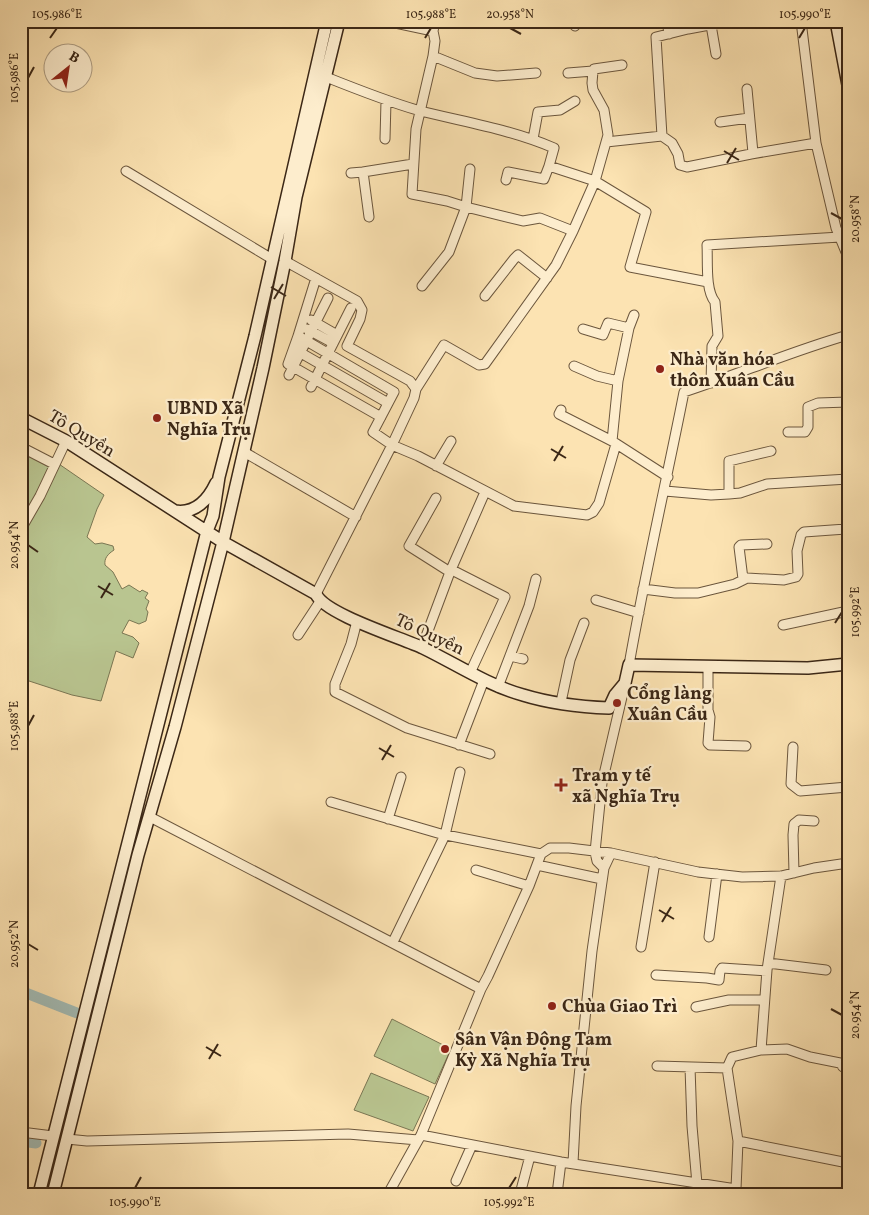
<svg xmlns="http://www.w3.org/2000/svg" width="869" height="1215" font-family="Vollkorn,serif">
  <rect width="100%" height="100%" fill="#fce3b2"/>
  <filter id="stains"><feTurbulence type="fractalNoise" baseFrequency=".004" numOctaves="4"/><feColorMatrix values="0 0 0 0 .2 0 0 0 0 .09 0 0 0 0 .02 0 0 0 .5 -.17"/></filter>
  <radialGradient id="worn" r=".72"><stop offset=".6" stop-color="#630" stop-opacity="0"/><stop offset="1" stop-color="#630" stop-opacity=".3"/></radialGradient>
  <path fill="#b9c590" stroke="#7a7653" d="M 21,444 L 56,462 L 104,495 L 97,509 L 87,537 L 95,544 L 102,543 L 113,546 L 114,550 C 108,554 104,558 105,565 L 113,572 L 122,589 L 129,585 L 140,592 L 142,590 L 148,593 L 145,598 L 149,601 L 146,609 L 148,612 L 146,621 L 139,624 L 129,620 L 122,633 L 133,637 L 139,643 L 133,658 L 116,651 L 101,701 L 72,695 L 23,679 L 21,682 Z
    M 392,1019 L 451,1049 L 435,1084 L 374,1056 Z
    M 371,1073 L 429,1097 L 413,1131 L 354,1110 Z"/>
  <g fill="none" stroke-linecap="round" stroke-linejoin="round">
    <path stroke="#a3bcb6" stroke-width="11" d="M 21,991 L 77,1013
      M 21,1141 L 36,1143"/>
    <defs>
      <path id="street" d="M 386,21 L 433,31 L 435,21
        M 574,21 L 575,26
        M 667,21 L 669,34
        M 801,21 L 816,143 L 836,228 L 848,257
        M 711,25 L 716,54
        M 433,56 L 435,41 L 433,31
        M 593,71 L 594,69 L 622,65
        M 326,77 C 356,89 386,101 417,110 C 463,122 510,129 554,148 L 549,166 L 595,181 L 646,212 L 630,267 L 708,282
        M 747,89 L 753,153
        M 720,122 L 749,118
        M 662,136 L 656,37 L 688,29 L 731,21
        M 385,139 L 386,101
        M 533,139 L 538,112 L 560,110 L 575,101
        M 606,142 L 662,136 L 672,143 L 678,154 L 680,165 L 687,167 L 751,154 L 816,143
        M 470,169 L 466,207 L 523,221 L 540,218 L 573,231
        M 126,171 L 272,259
        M 351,173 L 363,172
        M 506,180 L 508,172 L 544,179 L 549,166
        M 369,217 L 363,172 L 413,164
        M 285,261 L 357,301 L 362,310 L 360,319 L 347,346 L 410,381 L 416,389 L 414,398 L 392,445 L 316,594
        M 316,278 L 298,336 L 394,392 L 373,432 L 392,445 L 418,456 L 514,506 L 587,515 L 593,512 L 599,503 L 616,444
        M 422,286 L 449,252 L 466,207 L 447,201 L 412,194 L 416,129 L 433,56 L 475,73 L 497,76 L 536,73
        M 485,296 L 514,259 L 518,255 L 547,278
        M 311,320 L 337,335
        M 629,328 L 634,315
        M 307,329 L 333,343
        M 583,329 L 603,335 L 608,323 L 629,328 L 618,381 L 612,441
        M 298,336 L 288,364 L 381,417
        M 294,349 L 388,403
        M 574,366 L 597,376 L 618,381
        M 289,375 L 328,298
        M 711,383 L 712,346 L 718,336 L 715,302 C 705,290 708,261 707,245 L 840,237
        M 311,387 L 351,308
        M 416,389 L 444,345 L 479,365 L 485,364 L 556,265 L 573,231 L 595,181 L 608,135 L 604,110 L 593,90 L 592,83 L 593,71 L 568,73
        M 561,410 L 559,414 L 612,441 L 668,477
        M 788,432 L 805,432 L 808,427 L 808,407 L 818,403 L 848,402
        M 21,447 L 54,464
        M 244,452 L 356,517
        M 436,466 L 451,441
        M 665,491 L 711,495 L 729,494 L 729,461 L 771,451
        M 729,494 L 740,493 L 767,484 L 848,479
        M 436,498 L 409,546 L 450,572
        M 21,529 L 40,496 L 66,441
        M 452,570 L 505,597 L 470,673
        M 743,579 L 739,547 L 741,545 L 767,544
        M 643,589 L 675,593 L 698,593 L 735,584 L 747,578 L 784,580 L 796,577 L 798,574 L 797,551 L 801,535 L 804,532 L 846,529 L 848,509
        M 596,600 L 639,613
        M 357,621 L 351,644 L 335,684 L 335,692 L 407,728 L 490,754
        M 783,625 L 848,611
        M 298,635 L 321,600
        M 422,647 L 450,572 L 485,492
        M 510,656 L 523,659
        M 629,665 C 645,573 666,483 684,392 C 739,374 792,351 848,335
        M 708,667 L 708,710 L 710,717 L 708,743 L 710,745 L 746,746
        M 498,687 L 529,606 L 536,579
        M 561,702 L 570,660 L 584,623
        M 459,745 L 484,680
        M 793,747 L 791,784 L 800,791 L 848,787
        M 331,802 L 441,834 L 541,854
        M 150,817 L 481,989
        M 388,819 L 401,777
        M 537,865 L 602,879
        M 604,868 L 597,861 L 595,852 L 602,783 L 625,684
        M 476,870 L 529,886
        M 794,873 L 793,835 L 794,824 L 799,820 L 814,821
        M 709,937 L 717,874
        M 393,942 L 445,835 L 460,772
        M 641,947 L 655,862
        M 768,963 L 826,970
        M 656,975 L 707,978 L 719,980 L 720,971 L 722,968 L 767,971
        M 696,1007 L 729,1000 L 764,1000
        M 761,1050 L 767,970 L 781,876
        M 657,1066 L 727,1068
        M 690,1067 L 692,1126 L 697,1184
        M 21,1132 L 53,1136
        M 421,1135 L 561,1162 L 736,1189 L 738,1141 L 727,1068 L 732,1057 L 761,1050 L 787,1049 L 810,1057 L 840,1063 L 843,1067 L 848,1068
        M 67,1139 L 87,1141 L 348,1134 L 418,1140
        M 738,1141 L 848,1163
        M 573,1163 L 576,1106 L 592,951 L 604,868 L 611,853
        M 456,1181 L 472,1145
        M 388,1194 L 421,1135 L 481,989 L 488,976 L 529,886 L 541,854 L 550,848 L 569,848 L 611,853 L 698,872 L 742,877 L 781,876 L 814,868 L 848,863
        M 520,1194 L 530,1156
        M 557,1194 L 561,1162"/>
      <path id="secondary" d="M 836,21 L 848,85
        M 21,418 L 66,441 L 223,542 L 316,594 C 324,614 402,638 423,648 C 456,664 487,685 523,695 C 549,703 582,707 609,708 L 615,695 L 625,683 L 629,665 L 808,668 L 848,664
        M 175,511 C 195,514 208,500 216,483
        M 39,1194 L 207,531 L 213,516 L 219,477 L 255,336 L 327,21
        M 53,1194 L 138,855 L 175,727 L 223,542 L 263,368 L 285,261 L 296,197 L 339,21"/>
    </defs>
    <use href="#street" stroke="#6b563d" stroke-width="11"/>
    <use href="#secondary" stroke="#3b2716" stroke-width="14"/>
    <use href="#street" stroke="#fdedcd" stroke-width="9"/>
    <use href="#secondary" stroke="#fdedcd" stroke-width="11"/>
  </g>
  <path fill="none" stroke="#3b2716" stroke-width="2" d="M 510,28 L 521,34M 50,38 L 57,28M 425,38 L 431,28M 799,38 L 805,28M 28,78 L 34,67M 724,151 L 739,160M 727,163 L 736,148M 831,213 L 842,219M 271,287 L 286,296M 274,299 L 283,284M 551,449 L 566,458M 554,461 L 563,446M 28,545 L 38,552M 98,586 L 113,595M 101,598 L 110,583M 835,623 L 842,612M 28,726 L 34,715M 379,748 L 394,757M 382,760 L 391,745M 659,910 L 674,919M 662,922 L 671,907M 28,944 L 38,950M 831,1009 L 842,1015M 206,1047 L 221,1056M 209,1059 L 218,1044M 135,1188 L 141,1177M 509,1188 L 516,1177"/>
  <g fill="#8f2418" stroke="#fdedcd" stroke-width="2">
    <circle cx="660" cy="369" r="5"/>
    <circle cx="157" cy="418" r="5"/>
    <circle cx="617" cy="703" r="5"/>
    <path d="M558.5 777.5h5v5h5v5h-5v5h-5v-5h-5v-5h5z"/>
    <circle cx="552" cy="1006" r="5"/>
    <circle cx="445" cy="1049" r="5"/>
  </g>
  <g text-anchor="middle" stroke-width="4.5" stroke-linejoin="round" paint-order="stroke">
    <g font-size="18" font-weight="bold" fill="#3b2716" stroke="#fdedcd" text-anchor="start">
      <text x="670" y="365">Nhà văn hóa<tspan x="670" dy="21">thôn Xuân Cầu</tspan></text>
      <text x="167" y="414">UBND Xã<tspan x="167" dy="21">Nghĩa Trụ</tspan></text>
      <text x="627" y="699">Cổng làng<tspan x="627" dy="21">Xuân Cầu</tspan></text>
      <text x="572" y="781">Trạm y tế<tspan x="572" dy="21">xã Nghĩa Trụ</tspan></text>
      <text x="562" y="1012">Chùa Giao Trì</text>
      <text x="455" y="1045">Sân Vận Động Tam<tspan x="455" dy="21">Kỳ Xã Nghĩa Trụ</tspan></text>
    </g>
    <g font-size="18" fill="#3b2716" stroke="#fdedcd">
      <text transform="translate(82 433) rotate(31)" y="6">Tô Quyền</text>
      <text transform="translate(430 634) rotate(25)" y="6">Tô Quyền</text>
    </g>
  </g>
  <rect width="869" height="1215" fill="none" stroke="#fce3b2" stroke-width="55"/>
  <g transform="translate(68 68) rotate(30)"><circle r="24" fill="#fdedcd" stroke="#af9e84"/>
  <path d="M0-4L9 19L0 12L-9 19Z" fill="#8f2418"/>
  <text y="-8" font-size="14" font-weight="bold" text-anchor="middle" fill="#3b2716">B</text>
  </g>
  <rect x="28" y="28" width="814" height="1160" fill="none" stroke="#3b2716" stroke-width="2"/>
  <g font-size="12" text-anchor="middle" fill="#3b2716">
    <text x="57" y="18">105.986°E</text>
    <text x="431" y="18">105.988°E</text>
    <text x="510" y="18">20.958°N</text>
    <text x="805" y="18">105.990°E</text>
    <text transform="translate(14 78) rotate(-90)" y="4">105.986°E</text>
    <text transform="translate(855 219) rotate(-90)" y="4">20.958°N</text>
    <text transform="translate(14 545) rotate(-90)" y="4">20.954°N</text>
    <text transform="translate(855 612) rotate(-90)" y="4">105.992°E</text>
    <text transform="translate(14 726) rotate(-90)" y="4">105.988°E</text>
    <text transform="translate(14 944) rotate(-90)" y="4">20.952°N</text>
    <text transform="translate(855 1015) rotate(-90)" y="4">20.954°N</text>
    <text x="135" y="1206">105.990°E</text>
    <text x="509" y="1206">105.992°E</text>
  </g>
  <rect width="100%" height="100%" filter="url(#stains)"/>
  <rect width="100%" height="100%" fill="url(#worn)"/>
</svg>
